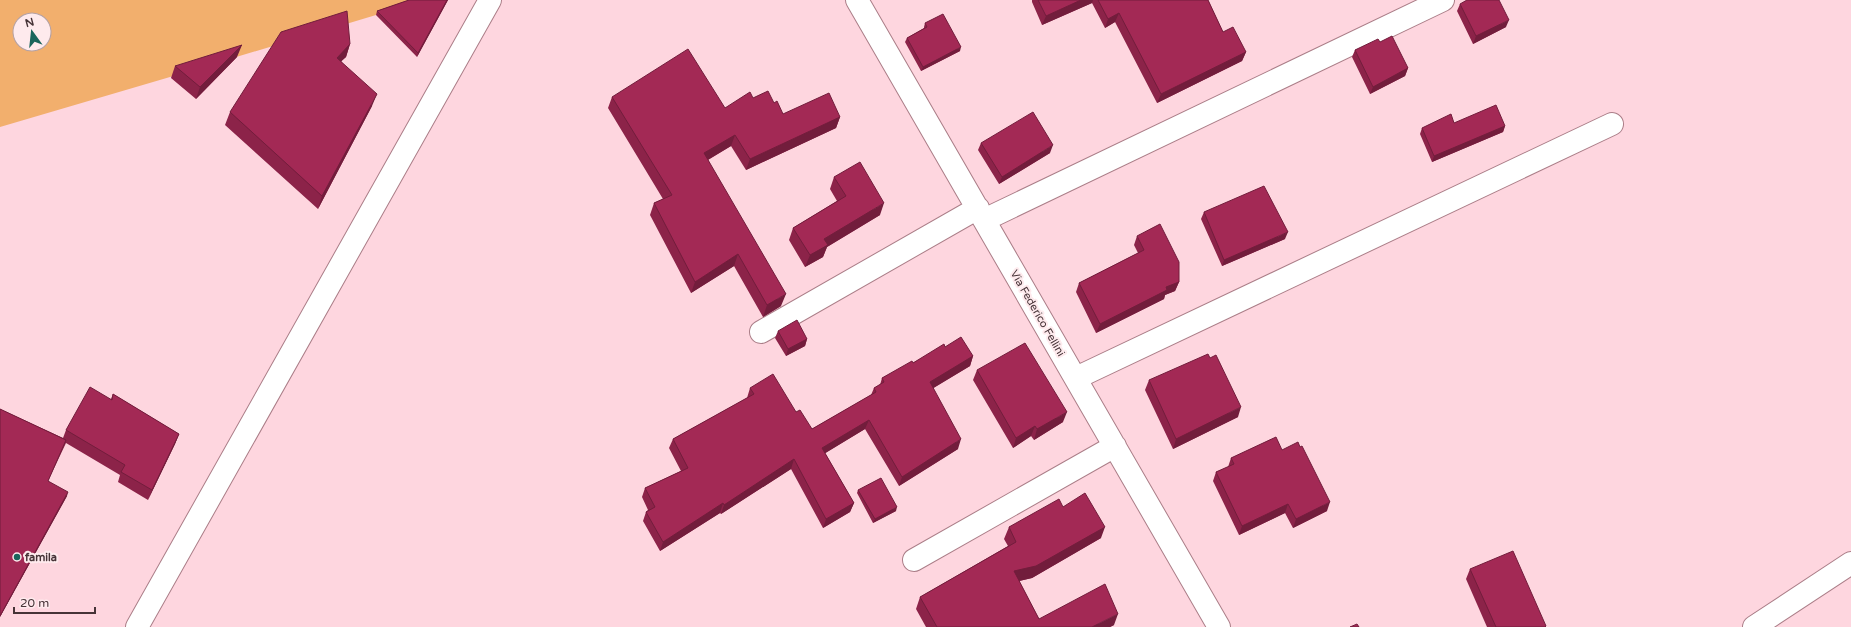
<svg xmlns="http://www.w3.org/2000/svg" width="1851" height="627" font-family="'Varela Round',sans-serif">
  <rect width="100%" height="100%" fill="#fed6df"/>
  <path fill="#f2af6d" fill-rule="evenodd" d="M 0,0 L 419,0 L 376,15 L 170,77 L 0,127 ZM 20,20 L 44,20 L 44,44 L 20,44 Z"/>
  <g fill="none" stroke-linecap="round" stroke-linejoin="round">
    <defs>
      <path id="minor" d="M 857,0 L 1219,627
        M 984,220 L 1443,0
        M 761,332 L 978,208
        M 1076,378 L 1612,124
        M 914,560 L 1115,446"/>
      <path id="secondary" d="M 1754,627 L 1851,563"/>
      <path id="primary" d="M 137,627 L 490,0"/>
      <path id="trunk" d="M 1759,627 L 1761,623"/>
    </defs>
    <use href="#minor" stroke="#ab7e88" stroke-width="24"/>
    <use href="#secondary" stroke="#ab7e88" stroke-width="24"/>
    <use href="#primary" stroke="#ab7e88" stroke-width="24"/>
    <use href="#trunk" stroke="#ab7e88" stroke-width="24"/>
    <use href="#minor" stroke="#fff" stroke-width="22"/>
    <use href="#secondary" stroke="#fff" stroke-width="22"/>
    <use href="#primary" stroke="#fff" stroke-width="22"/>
    <use href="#trunk" stroke="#fff" stroke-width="22"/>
  </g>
  <path fill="#8c2349" d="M 409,0 L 448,0 L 417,57 L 376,15 L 377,11 Z
    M 1032,0 L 1208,0 L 1223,32 L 1246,52 L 1242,61 L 1157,103 L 1115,22 L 1105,28 L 1092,3 L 1042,25 L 1032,2 Z
    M 1460,4 L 1506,27 L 1473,44 L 1457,11 Z
    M 925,23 L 960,51 L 921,71 L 905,42 L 907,38 L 924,28 L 924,27 Z
    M 1380,42 L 1408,68 L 1405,76 L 1370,94 L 1352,57 L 1355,50 Z
    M 350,44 L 346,57 L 341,61 L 372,106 L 318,209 L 225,125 L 230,112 Z
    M 237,57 L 196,99 L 171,78 L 175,66 Z
    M 612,97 L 725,108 L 753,98 L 774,103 L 783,114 L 840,117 L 836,128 L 746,170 L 731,146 L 708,160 L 781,306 L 763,317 L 734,266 L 691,293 L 650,215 L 654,203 L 663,199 L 608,108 Z
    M 1454,123 L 1505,126 L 1503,132 L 1432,162 L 1420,134 L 1422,128 Z
    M 981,143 L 1050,153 L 999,184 L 978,150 Z
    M 834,177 L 880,215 L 827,247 L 823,257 L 805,267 L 789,240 L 793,228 L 837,201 L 830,189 Z
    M 1204,212 L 1285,239 L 1222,266 L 1201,219 Z
    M 1137,236 L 1179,282 L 1175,291 L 1165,295 L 1164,299 L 1096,333 L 1076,292 L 1079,283 L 1138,253 L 1134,245 Z
    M 778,331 L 807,339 L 805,346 L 786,356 L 775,338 Z
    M 945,347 L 973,356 L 970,366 L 933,388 L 958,449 L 899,486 L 865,429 L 825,453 L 854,503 L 850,512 L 823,528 L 791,469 L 721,514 L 720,513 L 660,551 L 643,521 L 646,512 L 648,510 L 642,497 L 645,488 L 681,471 L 669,448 L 673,439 L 747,398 L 750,388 L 796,412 L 812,429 L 871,395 L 874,388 L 880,385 L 882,378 Z
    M 977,370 L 1063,422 L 1034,440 L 1031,436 L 1013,448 L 973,380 Z
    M 1149,380 L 1238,417 L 1173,449 L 1145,390 Z
    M 113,394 L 179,434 L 175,444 L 148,500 L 118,482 L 120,475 L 66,443 L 48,481 L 67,496 L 0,617 L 0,409 L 63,438 L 66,430 L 111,399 Z
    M 1282,450 L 1327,511 L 1293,528 L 1285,513 L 1239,535 L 1213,481 L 1216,472 L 1228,467 L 1231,458 Z
    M 858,490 L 896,511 L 873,523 L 857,493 Z
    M 1063,507 L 1101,538 L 1032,578 L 1019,581 L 1039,619 L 1114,625 L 1110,627 L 926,627 L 916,609 L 920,597 L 1008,546 L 1004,539 L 1009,527 Z
    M 1470,569 L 1546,626 L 1546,627 L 1487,627 L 1466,579 Z"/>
  <path fill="#721d3c" d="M 447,0 L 448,0 L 417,57 L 418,53 Z
    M 1081,0 L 1093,0 L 1092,3 L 1042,25 L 1046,16 Z
    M 1119,13 L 1115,22 L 1105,28 L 1108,19 Z
    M 1509,20 L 1506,27 L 1473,44 L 1476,36 Z
    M 350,44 L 346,57 L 332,70 L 337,58 Z
    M 242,45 L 237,57 L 196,99 L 200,87 Z
    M 961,47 L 960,51 L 921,71 L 923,67 Z
    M 1246,52 L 1242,61 L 1157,103 L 1161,94 Z
    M 1408,68 L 1405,76 L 1370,94 L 1373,87 Z
    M 377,94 L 372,106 L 318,209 L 322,196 Z
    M 840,117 L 836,128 L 746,170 L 750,159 Z
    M 1505,126 L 1503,132 L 1432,162 L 1434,156 Z
    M 735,135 L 731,146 L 699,165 L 704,153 Z
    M 1053,145 L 1050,153 L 999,184 L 1002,177 Z
    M 884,203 L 880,215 L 827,247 L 823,257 L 805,267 L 810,255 L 824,239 Z
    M 1288,232 L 1285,239 L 1222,266 L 1224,260 Z
    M 738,254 L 734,266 L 691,293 L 695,282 Z
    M 1179,282 L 1175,291 L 1165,295 L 1164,299 L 1096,333 L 1100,324 L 1166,287 Z
    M 786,294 L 781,306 L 763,317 L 767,305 Z
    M 807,339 L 805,346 L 786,356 L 788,349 Z
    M 973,356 L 970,366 L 927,392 L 930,382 Z
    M 1241,407 L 1238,417 L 1173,449 L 1176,439 Z
    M 1067,412 L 1063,422 L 1034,440 L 1037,429 Z
    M 869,420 L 865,429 L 819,457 L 822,448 Z
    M 1035,426 L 1031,436 L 1013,448 L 1016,438 Z
    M 179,434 L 175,444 L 148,500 L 152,490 Z
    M 961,439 L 958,449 L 899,486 L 902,477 Z
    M 794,459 L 791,469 L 721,514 L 724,505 Z
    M 68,492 L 67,496 L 0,617 L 0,616 Z
    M 1330,502 L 1327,511 L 1293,528 L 1296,519 Z
    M 723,503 L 720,513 L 660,551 L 663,542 Z
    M 854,503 L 850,512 L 823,528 L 826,519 Z
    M 1288,504 L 1285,513 L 1239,535 L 1242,526 Z
    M 897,507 L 896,511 L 873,523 L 875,519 Z
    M 1105,527 L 1101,538 L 1032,578 L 1010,583 L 1014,571 Z
    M 1118,614 L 1114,625 L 1110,627 L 1092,627 Z"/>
  <path fill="#a32955" stroke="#721d3c" d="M 409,0 L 447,0 L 418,53 L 377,11 Z
    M 1038,0 L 1081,0 L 1046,16 Z
    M 1098,0 L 1208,0 L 1223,32 L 1233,27 L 1246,52 L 1161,94 L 1119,13 L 1108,19 Z
    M 1467,0 L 1499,0 L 1509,20 L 1476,36 L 1460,4 Z
    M 347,11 L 350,44 L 337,58 L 377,94 L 322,196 L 230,112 L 281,32 Z
    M 943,14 L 961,47 L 923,67 L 907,38 L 927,27 L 925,23 Z
    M 1392,36 L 1408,68 L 1373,87 L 1355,50 L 1378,39 L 1380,42 Z
    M 242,45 L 200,87 L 175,66 Z
    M 688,49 L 725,108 L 750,92 L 753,98 L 768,91 L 774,103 L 777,101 L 783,114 L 829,93 L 840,117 L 750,159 L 735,135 L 704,153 L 786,294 L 767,305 L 738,254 L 695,282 L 654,203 L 672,195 L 612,97 Z
    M 1496,105 L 1505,126 L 1434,156 L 1422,128 L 1451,114 L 1454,123 Z
    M 1033,112 L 1053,145 L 1002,177 L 981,143 Z
    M 860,162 L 884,203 L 824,239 L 828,245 L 810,255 L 793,228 L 846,196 L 834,177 Z
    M 1264,186 L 1288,232 L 1224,260 L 1204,212 Z
    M 1160,224 L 1179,262 L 1179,282 L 1166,287 L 1167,290 L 1100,324 L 1079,283 L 1144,250 L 1137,236 Z
    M 797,320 L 807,339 L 788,349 L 778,331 Z
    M 961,337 L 973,356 L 930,382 L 961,439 L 902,477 L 869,420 L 822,448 L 854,503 L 826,519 L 794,459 L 724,505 L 723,503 L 663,542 L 646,512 L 655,507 L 645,488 L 688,468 L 673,439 L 754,394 L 750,388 L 773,374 L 796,412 L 800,410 L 812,429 L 876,392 L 874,388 L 884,382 L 882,378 L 912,361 L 913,363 L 944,344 L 945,347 Z
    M 1025,343 L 1067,412 L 1037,429 L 1035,426 L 1016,438 L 977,370 Z
    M 1208,354 L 1210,358 L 1216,355 L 1241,407 L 1176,439 L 1149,380 Z
    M 90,387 L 112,400 L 113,394 L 179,434 L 152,490 L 121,472 L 125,465 L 66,430 Z
    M 0,409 L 66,440 L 48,481 L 68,492 L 0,616 Z
    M 1276,437 L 1282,450 L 1298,442 L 1300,447 L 1302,446 L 1330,502 L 1296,519 L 1288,504 L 1242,526 L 1216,472 L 1234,464 L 1231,458 Z
    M 881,478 L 897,507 L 875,519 L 858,490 Z
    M 1085,493 L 1105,527 L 1036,566 L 1014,571 L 1039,619 L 1105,584 L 1118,614 L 1092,627 L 937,627 L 920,597 L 1016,542 L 1009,527 L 1059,499 L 1063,507 Z
    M 1513,551 L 1546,626 L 1545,627 L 1496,627 L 1470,569 Z
    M 1357,624 L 1359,627 L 1350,627 Z"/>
  <circle fill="#1a655c" stroke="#feeaed" stroke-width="1.5" cx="17" cy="557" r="4"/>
  <g text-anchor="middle" stroke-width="4" stroke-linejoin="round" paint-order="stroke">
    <g font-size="11" fill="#463337" stroke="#feeaed">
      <text transform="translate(1038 313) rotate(60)" y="4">Via Federico Fellini</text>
    </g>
    <g font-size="11" font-weight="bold" fill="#463337" stroke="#feeaed" text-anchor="start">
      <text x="25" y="561">famila</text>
    </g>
  </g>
  <g transform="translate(32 32) rotate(345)"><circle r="19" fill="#feeaed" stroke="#b4a1a4"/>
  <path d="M0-3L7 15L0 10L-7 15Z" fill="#1a655c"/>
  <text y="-6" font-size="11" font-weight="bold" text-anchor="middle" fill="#463337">N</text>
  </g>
  <path d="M14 607v6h81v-6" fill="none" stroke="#463337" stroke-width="2"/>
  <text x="20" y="607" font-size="12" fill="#463337" stroke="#feeaed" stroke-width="3" paint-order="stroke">20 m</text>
</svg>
